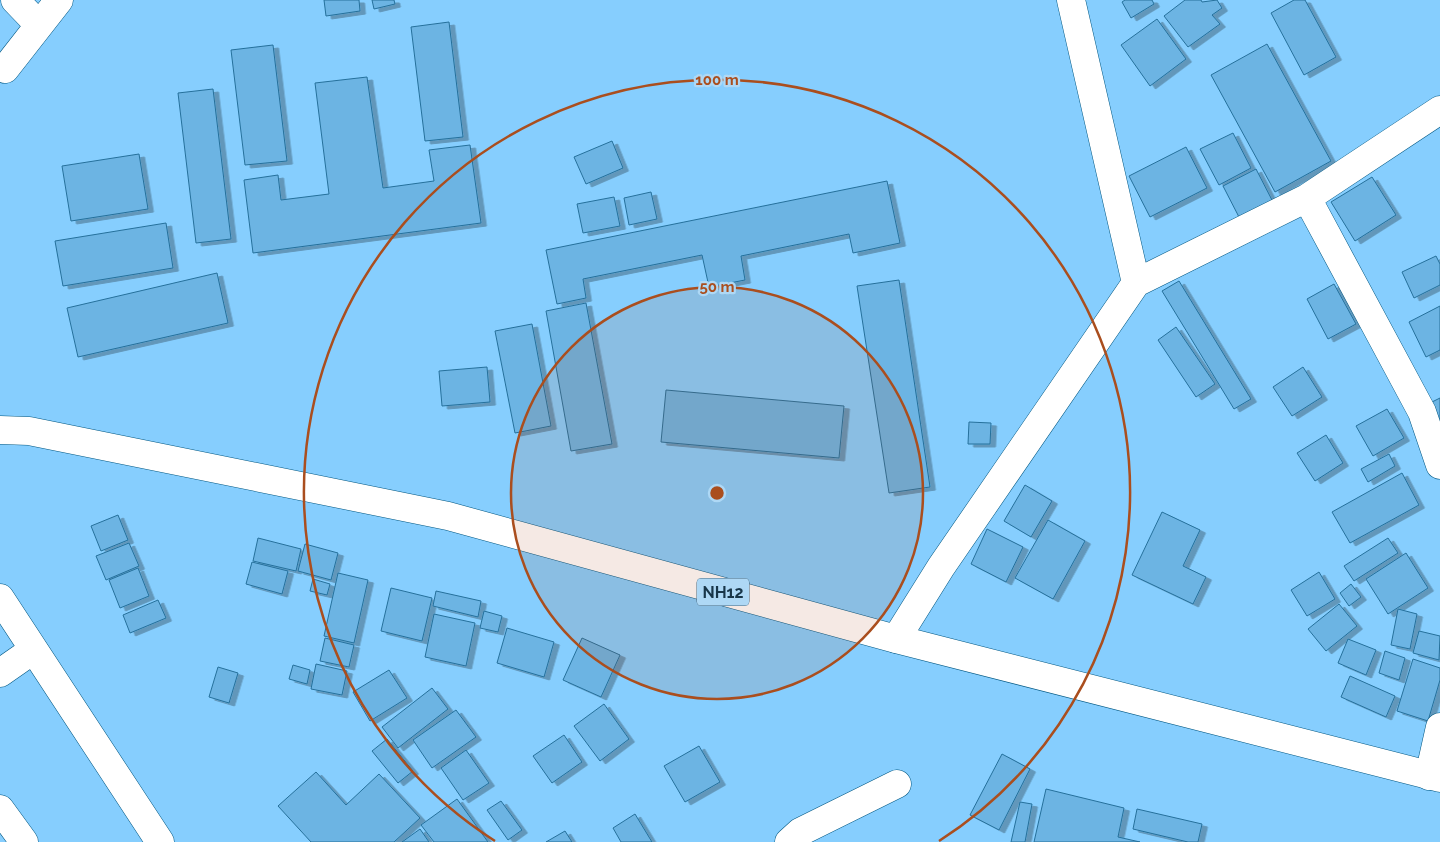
<svg xmlns="http://www.w3.org/2000/svg" width="1440" height="842" font-family="Raleway,sans-serif">
  <defs>
    <filter id="shadow"><feDropShadow dx="5.5" dy="3" stdDeviation="0" flood-color="#0004"/></filter>
  </defs>
  <rect width="100%" height="100%" fill="#86cefe"/>
  <path fill="#6cb4e3" stroke="#25709b" filter="url(#shadow)" d="M 324,0 L 359,0 L 360,11 L 326,16 Z
    M 372,0 L 394,0 L 395,4 L 374,9 Z
    M 1125,0 L 1152,0 L 1154,4 L 1131,18 L 1122,2 Z
    M 1185,0 L 1201,0 L 1202,2 L 1217,0 L 1222,8 L 1212,15 L 1220,24 L 1188,47 L 1164,16 Z
    M 1294,0 L 1305,0 L 1336,57 L 1304,75 L 1271,13 Z
    M 1157,19 L 1186,59 L 1150,86 L 1121,45 Z
    M 449,22 L 463,137 L 425,141 L 411,27 Z
    M 1267,44 L 1331,161 L 1275,192 L 1211,75 Z
    M 273,45 L 287,161 L 245,165 L 231,50 Z
    M 367,77 L 383,188 L 434,181 L 429,150 L 470,145 L 481,223 L 253,253 L 244,180 L 278,175 L 281,200 L 329,194 L 315,83 Z
    M 213,89 L 231,239 L 196,243 L 178,93 Z
    M 1233,133 L 1251,168 L 1219,185 L 1200,149 Z
    M 612,141 L 623,168 L 586,184 L 574,157 Z
    M 1186,147 L 1207,188 L 1150,217 L 1129,176 Z
    M 139,154 L 148,209 L 71,221 L 62,166 Z
    M 1256,169 L 1273,202 L 1240,219 L 1223,186 Z
    M 1372,177 L 1396,215 L 1355,241 L 1331,202 Z
    M 887,181 L 900,243 L 853,253 L 849,234 L 741,256 L 745,280 L 709,287 L 702,255 L 583,279 L 586,298 L 557,304 L 546,250 Z
    M 651,192 L 657,219 L 629,225 L 624,198 Z
    M 614,197 L 620,226 L 583,233 L 577,204 Z
    M 166,223 L 173,268 L 63,286 L 55,241 Z
    M 1436,256 L 1440,264 L 1440,285 L 1414,298 L 1402,272 Z
    M 217,273 L 228,323 L 78,357 L 67,308 Z
    M 899,280 L 930,487 L 889,493 L 857,286 Z
    M 1179,281 L 1251,399 L 1234,409 L 1162,291 Z
    M 1334,284 L 1356,324 L 1328,339 L 1307,299 Z
    M 586,303 L 612,444 L 571,451 L 546,311 Z
    M 1440,306 L 1440,350 L 1426,357 L 1409,322 Z
    M 532,324 L 551,426 L 515,433 L 495,331 Z
    M 1176,327 L 1215,384 L 1196,397 L 1158,340 Z
    M 487,367 L 490,402 L 442,406 L 439,371 Z
    M 1303,367 L 1322,397 L 1292,416 L 1273,387 Z
    M 666,390 L 844,406 L 839,458 L 661,442 Z
    M 1440,398 L 1440,432 L 1424,406 Z
    M 1387,409 L 1404,438 L 1373,456 L 1356,426 Z
    M 969,422 L 991,423 L 990,444 L 968,444 Z
    M 1326,435 L 1343,463 L 1315,481 L 1297,453 Z
    M 1389,454 L 1395,466 L 1368,482 L 1361,469 Z
    M 1402,473 L 1419,505 L 1350,543 L 1332,512 Z
    M 1025,485 L 1052,501 L 1031,537 L 1004,521 Z
    M 1162,512 L 1200,530 L 1183,566 L 1206,577 L 1193,604 L 1132,575 Z
    M 118,515 L 128,540 L 101,551 L 91,526 Z
    M 1048,520 L 1085,541 L 1053,599 L 1015,578 Z
    M 987,529 L 1023,547 L 1006,582 L 971,564 Z
    M 258,538 L 301,549 L 296,571 L 253,561 Z
    M 1388,538 L 1398,553 L 1354,581 L 1344,566 Z
    M 129,543 L 139,566 L 106,580 L 96,556 Z
    M 305,544 L 338,553 L 331,580 L 298,571 Z
    M 1406,553 L 1428,588 L 1388,614 L 1366,579 Z
    M 252,562 L 288,571 L 282,594 L 246,584 Z
    M 138,568 L 149,596 L 120,608 L 109,580 Z
    M 1319,572 L 1335,599 L 1307,616 L 1291,590 Z
    M 338,573 L 368,580 L 354,643 L 324,636 Z
    M 313,579 L 330,584 L 327,595 L 310,591 Z
    M 1351,584 L 1361,597 L 1349,606 L 1340,593 Z
    M 391,588 L 432,598 L 422,641 L 381,631 Z
    M 436,591 L 481,601 L 478,617 L 433,606 Z
    M 158,600 L 166,618 L 130,633 L 123,615 Z
    M 1339,604 L 1357,626 L 1326,651 L 1308,629 Z
    M 1398,609 L 1417,614 L 1410,649 L 1391,645 Z
    M 484,611 L 502,616 L 498,632 L 480,628 Z
    M 434,614 L 475,623 L 466,666 L 425,657 Z
    M 507,628 L 554,642 L 544,677 L 497,663 Z
    M 1419,631 L 1440,636 L 1439,660 L 1413,653 Z
    M 325,638 L 354,645 L 349,667 L 320,661 Z
    M 582,638 L 620,655 L 601,697 L 563,680 Z
    M 1348,639 L 1376,650 L 1366,675 L 1338,663 Z
    M 1385,651 L 1405,658 L 1399,680 L 1379,673 Z
    M 1413,659 L 1440,668 L 1440,680 L 1428,721 L 1397,711 Z
    M 316,664 L 347,671 L 342,695 L 311,689 Z
    M 293,665 L 310,670 L 307,684 L 289,679 Z
    M 218,667 L 238,673 L 229,703 L 209,697 Z
    M 389,670 L 407,698 L 370,721 L 353,692 Z
    M 1350,676 L 1395,696 L 1386,717 L 1341,697 Z
    M 432,688 L 448,709 L 398,748 L 382,727 Z
    M 604,704 L 629,739 L 600,761 L 574,726 Z
    M 456,710 L 476,737 L 432,768 L 413,740 Z
    M 564,735 L 582,762 L 552,783 L 533,756 Z
    M 387,739 L 413,771 L 398,783 L 372,751 Z
    M 699,746 L 720,782 L 685,802 L 664,766 Z
    M 466,750 L 489,783 L 463,800 L 441,768 Z
    M 1002,754 L 1030,769 L 999,830 L 970,815 Z
    M 316,772 L 346,805 L 379,774 L 420,818 L 394,842 L 311,842 L 278,806 Z
    M 1046,789 L 1124,808 L 1118,837 L 1140,842 L 1034,842 Z
    M 457,799 L 488,842 L 434,842 L 421,825 Z
    M 501,801 L 522,830 L 508,840 L 487,810 Z
    M 1020,802 L 1032,804 L 1025,842 L 1011,842 Z
    M 1137,809 L 1202,824 L 1198,842 L 1188,842 L 1133,829 Z
    M 635,814 L 652,842 L 621,842 L 613,828 Z
    M 420,829 L 429,842 L 402,842 Z
    M 565,831 L 572,842 L 546,842 Z"/>
  <g fill="none" stroke-linecap="round" stroke-linejoin="round">
    <defs>
      <path id="minor" d="M 15,0 L 38,24
        M 5,69 L 59,0
        M 1307,198 L 1422,412 L 1440,465
        M 1136,283 L 1307,198 L 1440,110
        M 0,598 L 160,842
        M 896,639 L 941,567 L 1136,283 L 1071,0
        M 0,673 L 33,650
        M 1429,776 L 1440,727
        M 0,809 L 24,842
        M 789,842 L 800,832 L 897,784"/>
      <path id="highway" d="M 0,430 L 29,431 L 448,516 L 896,639 L 1440,778"/>
    </defs>
    <use href="#minor" stroke="#005782" stroke-width="29"/>
    <use href="#highway" stroke="#005782" stroke-width="29"/>
    <use href="#minor" stroke="#fff" stroke-width="28"/>
    <use href="#highway" stroke="#fff" stroke-width="28"/>
  </g>
  <circle cx="717" cy="493" r="206" fill="#aa4e1e" fill-opacity=".12"/>
  <g fill="none" stroke="#aa4e1e" stroke-width="2.5">
    <circle cx="717" cy="493" r="206"/>
    <path d="M495 841A413 413 0 1 1 939 841"/>
  </g>
  <g text-anchor="middle" stroke-width="4.5" stroke-linejoin="round" paint-order="stroke">
    <rect fill="#aed8f5" stroke="#45677d" stroke-width="1" x="697" y="578.5" width="52" height="27" rx="4"/>
    <g font-size="16" font-weight="bold" fill="#183649">
      <text x="723" y="598">NH12</text>
    </g>
  </g>
  <circle cx="717" cy="493" r="8" fill="#aa4e1e" stroke="#aed8f5" stroke-width="2.5"/>
  <g font-size="15" text-anchor="middle" font-weight="bold" fill="#aa4e1e" stroke="#aed8f5" stroke-width="4.5" stroke-linejoin="round" paint-order="stroke">
    <text x="717" y="85">100 m</text>
    <text x="717" y="292">50 m</text>
  </g>
</svg>
